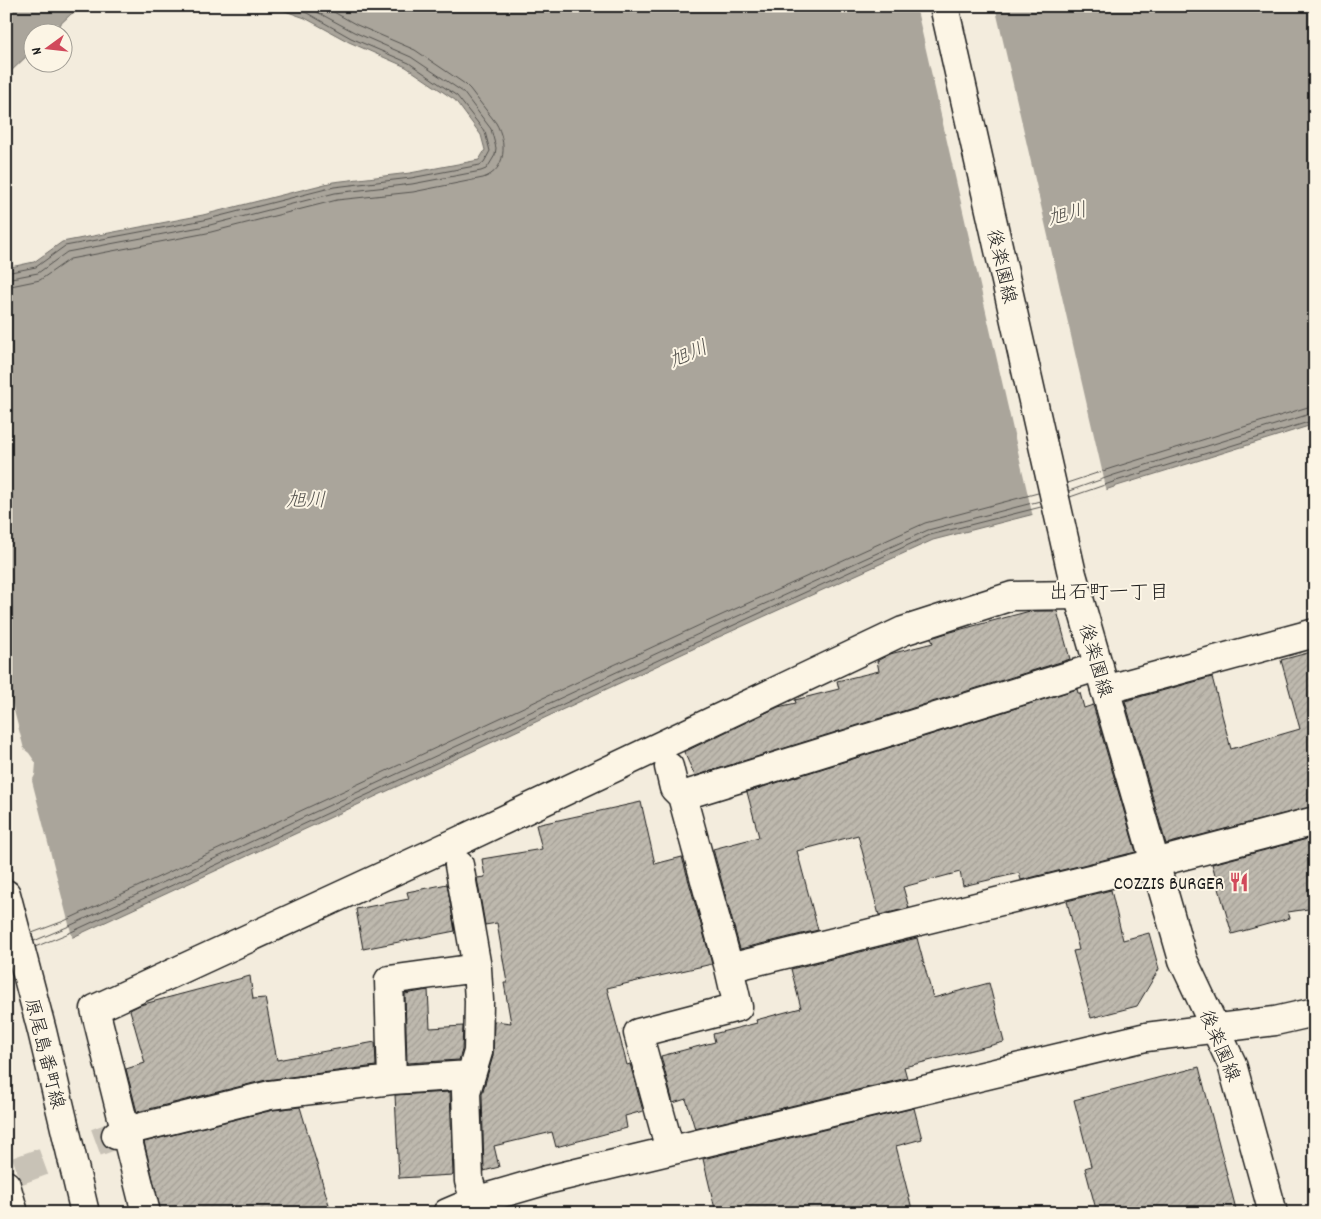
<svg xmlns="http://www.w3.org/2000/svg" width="1321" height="1219" font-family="Dekko,'Klee One',sans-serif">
  <defs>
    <pattern id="building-hatch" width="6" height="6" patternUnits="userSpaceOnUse" patternTransform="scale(1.25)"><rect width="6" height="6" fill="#beb9ae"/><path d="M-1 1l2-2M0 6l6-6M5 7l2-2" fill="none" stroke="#a39e95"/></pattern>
  </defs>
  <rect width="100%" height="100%" fill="#f3ecdd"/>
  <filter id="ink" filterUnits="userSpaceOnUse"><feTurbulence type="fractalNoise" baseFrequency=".02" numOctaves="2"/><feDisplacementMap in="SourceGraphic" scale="10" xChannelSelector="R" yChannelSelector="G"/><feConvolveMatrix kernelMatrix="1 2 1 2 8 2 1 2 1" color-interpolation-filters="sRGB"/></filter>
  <g filter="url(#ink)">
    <path fill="#aaa59b" stroke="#716e68" d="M 6,6 L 92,6 L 71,14 L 52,32 L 32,32 L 32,51 L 6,76 Z
      M 271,6 L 1315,6 L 1315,424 L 1117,486 L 1038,513 L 933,540 L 710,641 L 71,938 L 6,964 L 6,268 L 34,262 L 62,242 L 203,215 L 333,182 L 410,173 L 479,160 L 485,150 L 481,135 L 455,100 L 406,67 L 349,42 L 305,18 Z"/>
    <path fill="#f3ecdd" d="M 916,6 L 995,6 L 1107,492 L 1033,517 Z
      M 6,680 L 24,749 L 29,753 L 36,763 L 35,775 L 32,781 L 73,940 L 6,966 Z"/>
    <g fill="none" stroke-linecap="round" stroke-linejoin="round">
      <path stroke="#55534f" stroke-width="1" d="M 6,273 L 36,267 L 65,246 L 204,220 L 334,187 L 411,178 L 480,165 L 484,162 L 490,151 L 485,132 L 457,96 L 409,63 L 351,38 L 307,13 L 287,6
        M 6,279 L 38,273 L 67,252 L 206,226 L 335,193 L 412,184 L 481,171 L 486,169 L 489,165 L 495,155 L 496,148 L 491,129 L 463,92 L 411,57 L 354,32 L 306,6
        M 6,287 L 40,280 L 70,259 L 207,233 L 337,200 L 413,192 L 483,178 C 507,170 507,142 496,123 L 470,89 L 465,84 L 415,50 L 357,25 L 323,6
        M 1067,483 L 1112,468 L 1308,407 L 1315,406
        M 1069,491 L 1114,475 L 1310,414 L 1315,414
        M 1070,497 L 1116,481 L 1315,420
        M 32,933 L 64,921 L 702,624 L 925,523 L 1038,493
        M 34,941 L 67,927 L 705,631 L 928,530 L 1040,501
        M 35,947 L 69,933 L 708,637 L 930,535 L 1041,507"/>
    </g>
    <path fill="url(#building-hatch)" stroke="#1c1c1c" d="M 1030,611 L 1057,611 L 1070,659 L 695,776 L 684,752 L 778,707 L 796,703 L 795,700 L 839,689 L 837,681 L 879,671 L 877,661 L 890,654 L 933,643 L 931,638 L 947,633 Z
      M 1315,651 L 1315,806 L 1166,844 L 1125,701 L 1212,677 L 1231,749 L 1300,729 L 1281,660 Z
      M 1077,689 L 1078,693 L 1080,693 L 1084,708 L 1093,705 L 1136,852 L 1021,880 L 1019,873 L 963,886 L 960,872 L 903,887 L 909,908 L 879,915 L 858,835 L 797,851 L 818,930 L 740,949 L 713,849 L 759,837 L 747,792 Z
      M 641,802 L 655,864 L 682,857 L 712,964 L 607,988 L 627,1065 L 630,1064 L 643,1111 L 625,1116 L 627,1128 L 556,1147 L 552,1132 L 494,1146 L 499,1167 L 484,1171 L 482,1094 L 493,1056 L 494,1021 L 511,1023 L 504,983 L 507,983 L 497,923 L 485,925 L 477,878 L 485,877 L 482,859 L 542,849 L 536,825 Z
      M 1315,837 L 1315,908 L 1288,912 L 1290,918 L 1232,934 L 1212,864 Z
      M 447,884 L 455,931 L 363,949 L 356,909 L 409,899 L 407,892 Z
      M 1111,890 L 1123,940 L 1149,933 L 1159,969 L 1137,1006 L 1091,1018 L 1073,951 L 1079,950 L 1067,901 Z
      M 917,938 L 933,998 L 989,983 L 1004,1042 L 904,1067 L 907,1078 L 695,1129 L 686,1099 L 673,1103 L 661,1056 L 715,1042 L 713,1034 L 757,1023 L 756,1020 L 801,1008 L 791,969 Z
      M 250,976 L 253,999 L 265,998 L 277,1060 L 375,1042 L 376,1066 L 266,1080 L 137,1112 L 126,1069 L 145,1063 L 130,1010 L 140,1005 Z
      M 428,990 L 430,1028 L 463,1026 L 462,1050 L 459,1060 L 407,1063 L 405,994 Z
      M 1199,1067 L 1237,1213 L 1097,1213 L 1085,1168 L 1091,1166 L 1074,1100 Z
      M 450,1092 L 453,1175 L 399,1178 L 395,1095 Z
      M 300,1107 L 330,1208 L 311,1213 L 161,1213 L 144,1142 L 273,1110 Z
      M 914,1108 L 922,1139 L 896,1146 L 913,1213 L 716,1213 L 703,1159 Z"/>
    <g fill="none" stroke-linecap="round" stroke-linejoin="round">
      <path stroke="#c8c2b6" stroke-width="28" stroke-dasharray="28 14" stroke-linecap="butt" d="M 17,1171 L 116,1135"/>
      <defs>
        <path id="minor" d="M 1105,690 L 1315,633
          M 669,767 L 674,788 L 682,796 L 729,968 L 738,1007 L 638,1033 L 670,1150
          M 682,796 L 1081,672 L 1099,666
          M 459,865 L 477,968 L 479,1001 L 478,1052 L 466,1092 L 469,1181 L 475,1201
          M 729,968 L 1155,863 L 1315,821
          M 392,1080 L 470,1075
          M 116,1135 L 126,1131 L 270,1095 L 392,1080 L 389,980 L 477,968
          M 6,1185 L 14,1213
          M 146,1213 L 95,1009 L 455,843 L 903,631 L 1012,596 L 1079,595
          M 447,1213 L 475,1201 L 547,1180 L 1146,1037 L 1275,1021 L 1315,1012"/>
        <path id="major" d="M 944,6 L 1072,574 L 1183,960 L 1232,1064 L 1273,1213
          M 6,894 L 42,1031 L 85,1213"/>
      </defs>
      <use href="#minor" stroke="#1c1c1c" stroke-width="31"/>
      <use href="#major" stroke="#1c1c1c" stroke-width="31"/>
      <use href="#minor" stroke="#fcf5e5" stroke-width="28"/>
      <use href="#major" stroke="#fcf5e5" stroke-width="28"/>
    </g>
  </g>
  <defs>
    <symbol id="restaurant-bare" viewBox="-9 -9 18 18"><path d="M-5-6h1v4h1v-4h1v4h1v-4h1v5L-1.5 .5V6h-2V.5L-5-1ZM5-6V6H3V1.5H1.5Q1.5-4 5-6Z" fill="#d1495b" stroke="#fcf5e5" stroke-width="2.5" paint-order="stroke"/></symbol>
  </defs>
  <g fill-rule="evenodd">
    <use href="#restaurant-bare" x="1225" y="868" width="28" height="28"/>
  </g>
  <g text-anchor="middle" stroke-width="4" stroke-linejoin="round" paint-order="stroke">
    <g font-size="19" fill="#1c1c1c" stroke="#fcf5e5">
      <text transform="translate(1003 266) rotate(77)" y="7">後楽園線</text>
      <text transform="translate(1097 660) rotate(74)" y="7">後楽園線</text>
      <text transform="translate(1221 1045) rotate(67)" y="7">後楽園線</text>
      <text transform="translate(46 1053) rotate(76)" y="7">原尾島番町線</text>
    </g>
    <g font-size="19" fill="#1c1c1c" stroke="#fcf5e5" text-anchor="end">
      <text x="1224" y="889">COZZIS BURGER</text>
    </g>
    <g font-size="20" font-style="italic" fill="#55534f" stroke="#fcf5e5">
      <text transform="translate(1067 213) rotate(-14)" y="7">旭川</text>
      <text transform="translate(688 353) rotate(-23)" y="7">旭川</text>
      <text x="306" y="506">旭川</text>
    </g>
    <g font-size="20" fill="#1c1c1c" stroke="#fcf5e5">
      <text x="1109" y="598">出石町一丁目</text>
    </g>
  </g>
  <rect width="1321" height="1219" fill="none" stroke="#fcf5e5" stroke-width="25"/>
  <rect x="12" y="12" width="1296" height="1194" fill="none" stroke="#1c1c1c" stroke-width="2" filter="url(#ink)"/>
  <g transform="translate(48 48) rotate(255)"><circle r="24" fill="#fcf5e5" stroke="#a29e95"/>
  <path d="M0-4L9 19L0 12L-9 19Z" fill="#d1495b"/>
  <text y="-8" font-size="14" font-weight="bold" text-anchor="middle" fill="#1c1c1c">N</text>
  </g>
</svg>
